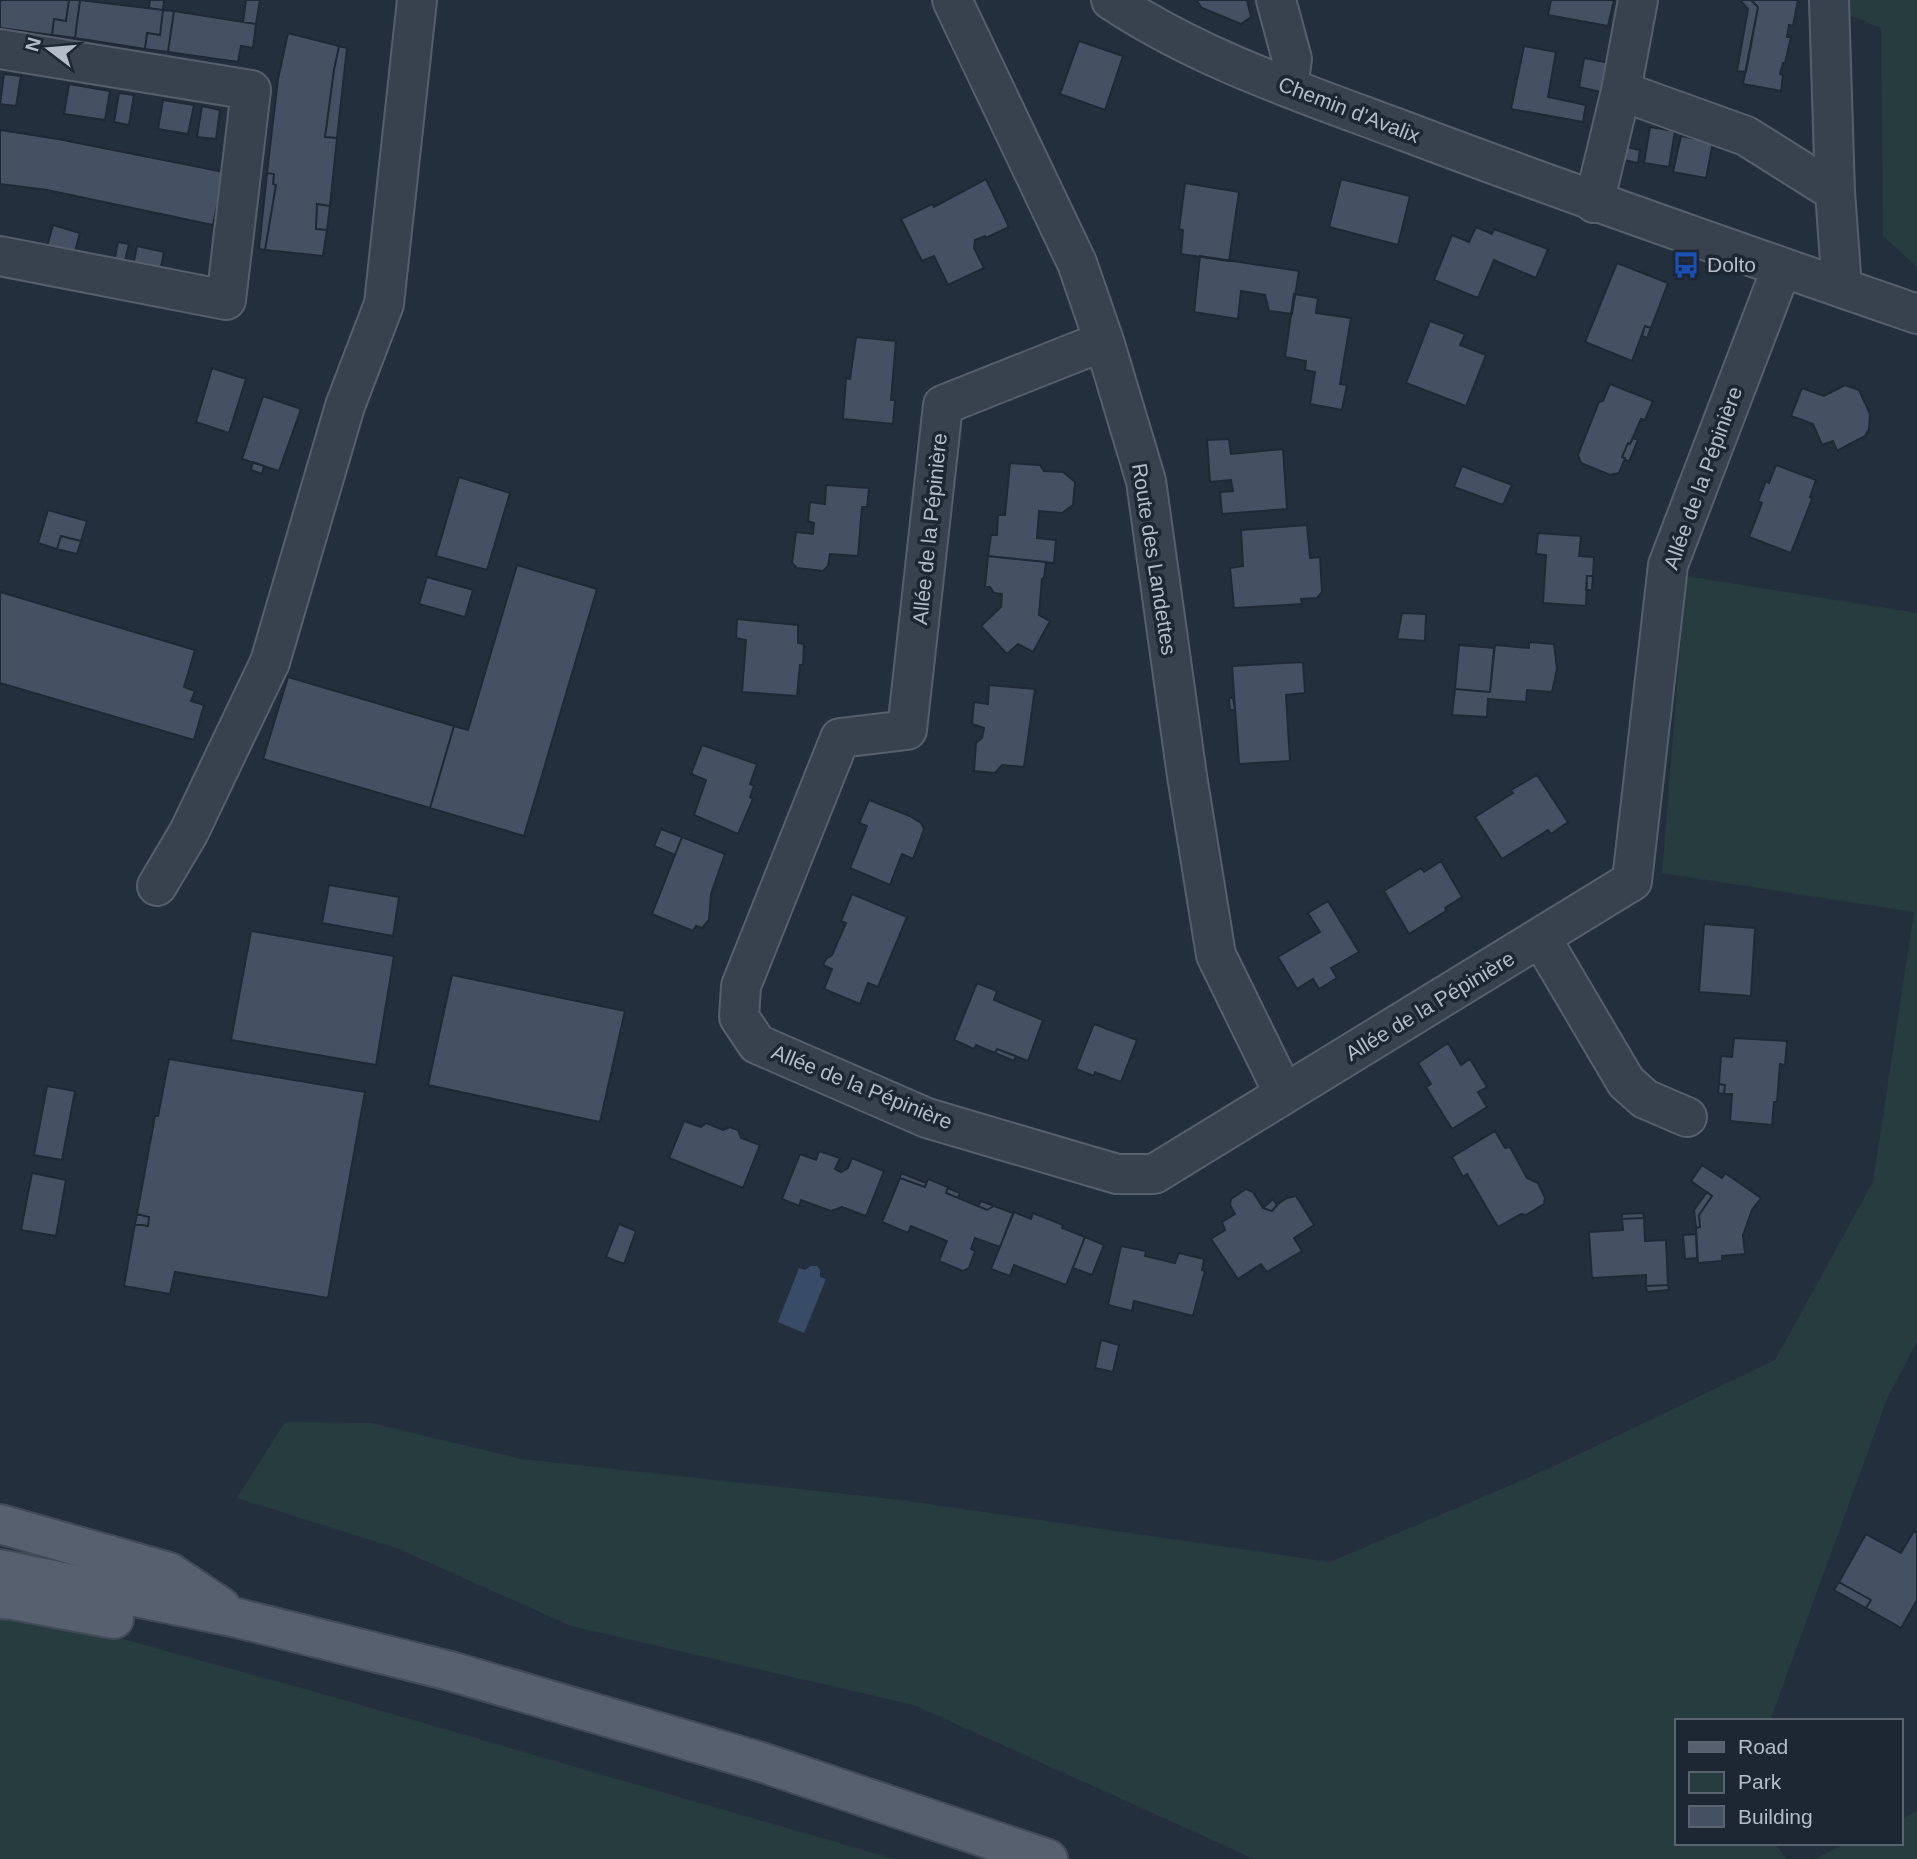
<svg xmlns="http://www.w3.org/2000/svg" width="1917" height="1859" font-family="Helvetica,sans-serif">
  <rect width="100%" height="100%" fill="#242f3e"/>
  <path fill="#263c3f" d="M 1828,0 L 1917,0 L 1917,267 L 1883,236 L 1881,28 L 1829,7 Z
    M 1686,576 L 1917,613 L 1917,1341 L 1887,1399 L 1770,1721 L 1677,1721 L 1677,1843 L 1774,1843 L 1787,1859 L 1254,1859 L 914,1705 L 571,1626 L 399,1549 L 237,1498 L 285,1422 L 371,1423 L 521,1459 L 901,1500 L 1330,1562 L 1548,1469 L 1775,1360 L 1873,1182 L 1914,912 L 1662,873 Z
    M 0,1605 L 337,1698 L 894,1859 L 0,1859 Z
    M 1917,1811 L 1917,1859 L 1814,1859 L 1848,1843 L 1901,1843 L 1901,1819 Z"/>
  <path fill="#394c67" d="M 811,1266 L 817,1266 L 820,1270 L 820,1277 L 826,1279 L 804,1333 L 778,1322 L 799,1268 L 805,1270 Z"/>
  <path fill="#455162" stroke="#1f2835" stroke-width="2" d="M 0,0 L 69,0 L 66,21 L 54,19 L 52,35 L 0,28 Z
    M 69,0 L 80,0 L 75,38 L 52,35 L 54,19 L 66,21 Z
    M 80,0 L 163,10 L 160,35 L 147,33 L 145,49 L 75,38 Z
    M 150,0 L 164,0 L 163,10 L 149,8 Z
    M 246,0 L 260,0 L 256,24 L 243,22 Z
    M 1196,0 L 1247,0 L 1251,17 L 1241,24 L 1202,8 Z
    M 1551,0 L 1614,0 L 1608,26 L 1548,15 Z
    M 1740,0 L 1751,0 L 1758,7 L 1746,72 L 1737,71 L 1748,9 Z
    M 1751,0 L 1798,0 L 1793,26 L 1789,25 L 1787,37 L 1791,37 L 1785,63 L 1783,63 L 1780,74 L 1783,75 L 1781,91 L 1743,84 L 1758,7 Z
    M 163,10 L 174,11 L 168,52 L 145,49 L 147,33 L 160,35 Z
    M 174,11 L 256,24 L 253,48 L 241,46 L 238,62 L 168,52 Z
    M 288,33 L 339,46 L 334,70 L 325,137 L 337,138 L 330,206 L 317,204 L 316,229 L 327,230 L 323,256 L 265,250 L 276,185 L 273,184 L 274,174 L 267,173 L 278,79 Z
    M 1079,41 L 1123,56 L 1105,110 L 1060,94 Z
    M 339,46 L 347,48 L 337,138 L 325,137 L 334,70 Z
    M 1524,46 L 1556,52 L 1548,97 L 1586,105 L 1583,122 L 1511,109 Z
    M 1584,58 L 1615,64 L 1610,94 L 1579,87 Z
    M 4,74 L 21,76 L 16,106 L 0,104 Z
    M 69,84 L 110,91 L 105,120 L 64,114 Z
    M 119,93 L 134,95 L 129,125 L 114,122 Z
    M 163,100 L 194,105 L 188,134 L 158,129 Z
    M 202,106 L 220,110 L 216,139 L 197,137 Z
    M 1650,127 L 1675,131 L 1669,167 L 1644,163 Z
    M 0,130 L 58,139 L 224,172 L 213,225 L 47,190 L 0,184 Z
    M 1681,136 L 1713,142 L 1706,178 L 1673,172 Z
    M 1627,147 L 1640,150 L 1638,163 L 1624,160 Z
    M 267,173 L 274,174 L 273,184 L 276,185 L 265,250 L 259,249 Z
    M 986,179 L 1009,227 L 986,238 L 985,236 L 975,240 L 974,248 L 984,268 L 948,285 L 934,256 L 922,261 L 901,219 L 932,204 L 934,207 Z
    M 1341,179 L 1410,196 L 1398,245 L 1329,227 Z
    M 1185,183 L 1239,192 L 1229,261 L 1181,254 L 1183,230 L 1179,229 Z
    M 317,204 L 330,206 L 327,230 L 316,229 Z
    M 53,225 L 80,233 L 72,262 L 45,254 Z
    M 1476,227 L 1492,234 L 1494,229 L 1548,249 L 1536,278 L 1494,260 L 1478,298 L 1434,280 L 1452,235 L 1469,242 Z
    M 118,242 L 129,244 L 122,274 L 112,272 Z
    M 137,246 L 164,252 L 158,282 L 131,276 Z
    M 1200,256 L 1299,271 L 1292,314 L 1269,311 L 1265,295 L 1241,291 L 1238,319 L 1194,312 Z
    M 1617,263 L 1668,283 L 1651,328 L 1645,326 L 1632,361 L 1585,342 Z
    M 1294,294 L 1318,298 L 1316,313 L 1351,318 L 1340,384 L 1347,385 L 1342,410 L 1310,404 L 1315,372 L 1305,370 L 1306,361 L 1285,357 Z
    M 1430,321 L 1465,334 L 1460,345 L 1486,355 L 1466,406 L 1406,383 Z
    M 1645,326 L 1651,328 L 1647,338 L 1642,336 Z
    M 856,337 L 896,341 L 891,400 L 895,400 L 893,424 L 843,419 L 846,378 L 850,379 Z
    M 212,368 L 246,379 L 229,433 L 196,422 Z
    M 1610,384 L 1653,401 L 1645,420 L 1641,419 L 1630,444 L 1628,443 L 1622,457 L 1625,458 L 1619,473 L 1610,475 L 1581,463 L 1578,455 L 1599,402 L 1603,401 Z
    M 1845,385 L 1859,390 L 1870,414 L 1869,429 L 1865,436 L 1837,451 L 1833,441 L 1822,445 L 1813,424 L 1791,416 L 1802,388 L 1824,396 Z
    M 263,396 L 301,409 L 279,471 L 242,459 Z
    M 1633,438 L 1638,440 L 1629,462 L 1622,457 L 1628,443 L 1630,444 Z
    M 1229,439 L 1231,454 L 1283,449 L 1287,509 L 1222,514 L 1220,492 L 1233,491 L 1231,480 L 1210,482 L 1207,440 Z
    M 253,462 L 264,466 L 262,474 L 251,470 Z
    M 1010,463 L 1040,465 L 1044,471 L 1063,472 L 1075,482 L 1073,505 L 1062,513 L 1039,511 L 1037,538 L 1056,540 L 1054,563 L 988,556 L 991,535 L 997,535 L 998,515 L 1005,515 Z
    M 1776,465 L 1816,480 L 1810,497 L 1812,499 L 1791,553 L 1749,537 L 1762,503 L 1758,501 L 1766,481 L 1769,483 Z
    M 1462,466 L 1512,485 L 1503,505 L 1454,487 Z
    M 459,477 L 510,493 L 487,570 L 436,556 Z
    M 826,485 L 869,488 L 867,507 L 862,507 L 858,556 L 830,554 L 828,566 L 823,571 L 797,568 L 792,563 L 796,532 L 813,534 L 814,523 L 808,521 L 810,502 L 825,504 Z
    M 48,510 L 87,521 L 81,541 L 61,536 L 57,549 L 38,543 Z
    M 1307,525 L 1310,558 L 1320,557 L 1322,592 L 1317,598 L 1301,599 L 1302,604 L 1234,608 L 1230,568 L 1243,566 L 1241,530 Z
    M 1538,533 L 1581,536 L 1579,556 L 1594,557 L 1593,576 L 1587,576 L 1586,606 L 1543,603 L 1546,555 L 1536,554 Z
    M 61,536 L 81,541 L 77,554 L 57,549 Z
    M 988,556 L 1046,562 L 1044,578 L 1042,579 L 1039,615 L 1050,621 L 1033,652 L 1018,644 L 1007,654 L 981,626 L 1001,607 L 1002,594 L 994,593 L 990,587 L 985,587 Z
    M 517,565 L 597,589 L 524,836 L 430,808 L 454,726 L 468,730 Z
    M 1587,576 L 1593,576 L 1592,590 L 1586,590 Z
    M 427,577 L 473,590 L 465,617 L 419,604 Z
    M 0,592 L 195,650 L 184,687 L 195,691 L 191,701 L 204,705 L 194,740 L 0,683 Z
    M 1402,613 L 1426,614 L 1425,641 L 1397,639 Z
    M 737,619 L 798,625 L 798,643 L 804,644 L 803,665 L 800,665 L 797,696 L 742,692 L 746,640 L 736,638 Z
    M 1529,642 L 1554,644 L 1557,669 L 1552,692 L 1527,690 L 1526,702 L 1488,699 L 1487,717 L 1452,715 L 1455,689 L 1490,692 L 1495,645 L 1529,648 Z
    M 1459,645 L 1494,648 L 1490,692 L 1455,689 Z
    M 1303,662 L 1305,693 L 1286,695 L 1290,761 L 1239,764 L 1232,666 Z
    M 288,677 L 454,726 L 430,808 L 263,759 Z
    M 989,685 L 1035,689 L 1024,767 L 1002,765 L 995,773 L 974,771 L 976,743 L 982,738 L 984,728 L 972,724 L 974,702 L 988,704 Z
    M 1229,698 L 1233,698 L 1235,710 L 1230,710 Z
    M 702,745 L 757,764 L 750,784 L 754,786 L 750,797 L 753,799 L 738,834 L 694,815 L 706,780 L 691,774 Z
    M 1537,775 L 1568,822 L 1551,834 L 1548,830 L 1502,859 L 1475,817 L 1513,793 L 1511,790 Z
    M 869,800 L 910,816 L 921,823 L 924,829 L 913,859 L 902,854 L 890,885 L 850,868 L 867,826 L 859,823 Z
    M 661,829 L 682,837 L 675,855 L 654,846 Z
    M 682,837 L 725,854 L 711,894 L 709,920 L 702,928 L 696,926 L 693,931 L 652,914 Z
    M 1441,861 L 1462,897 L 1445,908 L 1446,911 L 1409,934 L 1384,891 L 1421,868 L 1424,872 Z
    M 329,885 L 399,897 L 393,936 L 322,923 Z
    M 852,894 L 907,917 L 878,987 L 868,983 L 860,1004 L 824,989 L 832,969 L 823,965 L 826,959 L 832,955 L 846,923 L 841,921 Z
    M 1328,901 L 1359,952 L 1331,968 L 1337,978 L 1319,989 L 1313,979 L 1297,989 L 1278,957 L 1320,932 L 1308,913 Z
    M 1704,924 L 1755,928 L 1751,996 L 1699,992 Z
    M 251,931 L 394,956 L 376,1065 L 231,1040 Z
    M 452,975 L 625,1011 L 600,1122 L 428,1085 Z
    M 977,983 L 997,991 L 994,1000 L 1043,1020 L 1028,1061 L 997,1049 L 995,1053 L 976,1045 L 974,1049 L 954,1040 Z
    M 1094,1024 L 1137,1040 L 1121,1082 L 1095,1072 L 1094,1076 L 1076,1069 Z
    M 1734,1038 L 1787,1041 L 1785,1065 L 1780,1064 L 1777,1102 L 1774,1102 L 1772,1125 L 1730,1121 L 1732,1094 L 1724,1094 L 1725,1085 L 1719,1084 L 1721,1056 L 1732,1057 Z
    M 1448,1043 L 1461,1065 L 1470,1059 L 1487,1087 L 1478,1092 L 1487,1107 L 1452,1129 L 1426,1087 L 1431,1084 L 1418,1063 Z
    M 997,1049 L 1016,1056 L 1014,1061 L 995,1053 Z
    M 169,1059 L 365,1092 L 328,1298 L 175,1272 L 170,1294 L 124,1286 L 135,1224 L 148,1226 L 149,1217 L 137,1214 L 155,1116 L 158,1116 Z
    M 1719,1084 L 1725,1085 L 1724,1094 L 1718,1093 Z
    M 47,1086 L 75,1091 L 62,1160 L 34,1155 Z
    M 684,1121 L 701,1127 L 706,1123 L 723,1130 L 730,1127 L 738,1130 L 741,1138 L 760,1145 L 743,1188 L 669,1158 Z
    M 1495,1131 L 1505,1148 L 1510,1147 L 1527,1178 L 1538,1183 L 1545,1198 L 1544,1204 L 1526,1215 L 1521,1214 L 1498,1227 L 1467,1174 L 1463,1177 L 1452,1157 Z
    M 819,1151 L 840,1158 L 835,1169 L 841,1172 L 848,1168 L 852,1158 L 884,1171 L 866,1216 L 842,1207 L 831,1211 L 801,1200 L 799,1206 L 782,1199 L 800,1154 L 816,1160 Z
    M 1702,1165 L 1722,1178 L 1725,1173 L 1761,1198 L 1752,1210 L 1743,1235 L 1745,1254 L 1722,1256 L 1722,1261 L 1698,1263 L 1696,1228 L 1700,1227 L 1699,1215 L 1712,1196 L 1691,1181 Z
    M 32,1173 L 66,1180 L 56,1236 L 21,1230 Z
    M 901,1173 L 926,1183 L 925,1187 L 900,1178 Z
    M 900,1178 L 925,1187 L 928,1179 L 948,1187 L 946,1193 L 987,1210 L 994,1206 L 1013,1213 L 1000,1247 L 975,1238 L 971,1249 L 975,1251 L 969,1268 L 963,1271 L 939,1261 L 947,1241 L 911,1226 L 908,1233 L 882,1222 Z
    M 948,1188 L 960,1193 L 958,1198 L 946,1193 Z
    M 1246,1189 L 1253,1192 L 1263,1208 L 1272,1211 L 1278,1204 L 1287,1198 L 1296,1196 L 1314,1225 L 1294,1238 L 1302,1251 L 1267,1272 L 1261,1264 L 1238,1279 L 1211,1239 L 1225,1230 L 1222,1222 L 1235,1214 L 1230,1205 L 1231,1199 Z
    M 1707,1192 L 1712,1196 L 1699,1215 L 1700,1227 L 1696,1228 L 1694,1210 Z
    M 1273,1199 L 1277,1205 L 1272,1211 L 1263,1208 Z
    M 981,1201 L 994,1206 L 987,1210 L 978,1206 Z
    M 1014,1212 L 1031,1219 L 1033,1213 L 1063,1225 L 1062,1228 L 1085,1237 L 1066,1285 L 1014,1265 L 1010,1276 L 991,1269 Z
    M 1643,1213 L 1644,1218 L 1622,1219 L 1622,1214 Z
    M 137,1214 L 149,1217 L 148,1226 L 135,1224 Z
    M 1644,1218 L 1645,1241 L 1666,1240 L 1668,1285 L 1646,1286 L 1646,1275 L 1592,1278 L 1589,1232 L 1623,1230 L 1622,1219 Z
    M 619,1224 L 636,1231 L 624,1264 L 606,1257 Z
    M 1696,1234 L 1697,1258 L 1685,1259 L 1683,1235 Z
    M 1085,1237 L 1104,1245 L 1092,1275 L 1073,1268 Z
    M 1121,1246 L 1146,1251 L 1145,1256 L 1175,1263 L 1179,1253 L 1204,1259 L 1202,1270 L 1205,1271 L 1193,1316 L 1134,1301 L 1132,1311 L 1108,1305 Z
    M 1668,1285 L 1669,1290 L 1647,1292 L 1646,1286 Z
    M 1101,1340 L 1119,1345 L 1113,1372 L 1095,1368 Z
    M 1914,1531 L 1917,1533 L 1917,1600 L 1901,1628 L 1866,1608 L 1871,1600 L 1839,1582 L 1866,1534 L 1901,1553 Z
    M 1839,1582 L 1871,1600 L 1866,1608 L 1834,1590 Z"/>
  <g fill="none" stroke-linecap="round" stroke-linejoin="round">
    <defs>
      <path id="minor" d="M 952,0 L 1077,263 L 1104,341 L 1146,481 L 1187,776 L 1216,955 L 1284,1094
        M 1111,0 C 1201,60 1306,94 1407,132 C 1576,196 1746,255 1917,314
        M 1276,0 L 1292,59 L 1288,87
        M 0,49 L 251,90 L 226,300 L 0,256
        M 1621,91 L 1746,136 L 1835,192 L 1829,0
        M 1835,192 L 1842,288
        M 1594,203 L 1621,91 L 1638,0
        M 1104,341 L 943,405 L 907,730 L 840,738 L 741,986 L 739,1017 L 757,1044 L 927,1118 L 1117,1174 L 1154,1174 L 1632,881 L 1668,565 L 1782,267
        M 157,886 L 189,832 L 270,662 L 345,406 L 384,304 L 417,0
        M 1541,938 L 1626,1082 L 1645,1099 L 1687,1117"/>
      <path id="major" d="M 0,1524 L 169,1572 L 221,1607
        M 0,1569 L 237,1618 L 450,1671 L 761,1762 L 1048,1859
        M 0,1599 L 13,1600 L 114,1619"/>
    </defs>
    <use href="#minor" stroke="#565f6c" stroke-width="42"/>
    <use href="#major" stroke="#414a57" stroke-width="42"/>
    <use href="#minor" stroke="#38414e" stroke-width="38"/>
    <use href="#major" stroke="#56606e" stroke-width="38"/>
  </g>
  <defs>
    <symbol id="bus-bare" viewBox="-9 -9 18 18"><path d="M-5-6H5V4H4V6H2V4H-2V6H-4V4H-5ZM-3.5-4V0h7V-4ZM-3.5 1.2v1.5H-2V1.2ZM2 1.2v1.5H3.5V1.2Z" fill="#1a4fb4" stroke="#1d2633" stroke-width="2.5" paint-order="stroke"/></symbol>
  </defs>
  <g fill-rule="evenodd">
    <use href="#bus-bare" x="1667" y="246" width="38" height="38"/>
  </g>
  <g text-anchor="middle" stroke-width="7" stroke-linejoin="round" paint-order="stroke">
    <g font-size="21" fill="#b4bcc9" stroke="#1d2633">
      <text transform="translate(1349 110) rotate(21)" y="7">Chemin d'Avalix</text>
      <text transform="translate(1703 478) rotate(-70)" y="7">Allée de la Pépinière</text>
      <text transform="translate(930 529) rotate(-84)" y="7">Allée de la Pépinière</text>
      <text transform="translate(1154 559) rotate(81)" y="7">Route des Landettes</text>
      <text transform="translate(1430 1006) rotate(-31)" y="7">Allée de la Pépinière</text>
      <text transform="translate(862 1087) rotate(22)" y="7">Allée de la Pépinière</text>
    </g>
    <g font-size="21" fill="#b4bcc9" stroke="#1d2633" text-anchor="start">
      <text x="1707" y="272">Dolto</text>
    </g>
  </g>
  <rect x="1675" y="1719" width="228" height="126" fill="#1d2633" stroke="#59626f" stroke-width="2"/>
  <rect x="1689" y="1742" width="35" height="10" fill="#56606e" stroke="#59626f" stroke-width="2"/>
  <text x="1738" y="1754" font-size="21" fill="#b4bcc9">Road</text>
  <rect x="1689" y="1772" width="35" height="21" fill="#263c3f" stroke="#59626f" stroke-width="2"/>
  <text x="1738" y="1789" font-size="21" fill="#b4bcc9">Park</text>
  <rect x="1689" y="1806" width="35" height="21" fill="#455162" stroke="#59626f" stroke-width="2"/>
  <text x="1738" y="1824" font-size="21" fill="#b4bcc9">Building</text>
  <g transform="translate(49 49) rotate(286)" stroke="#1d2633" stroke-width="5" paint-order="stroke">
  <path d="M0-5L12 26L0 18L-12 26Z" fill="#b4bcc9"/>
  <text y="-10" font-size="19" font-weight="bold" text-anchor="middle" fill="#b4bcc9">N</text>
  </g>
</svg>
